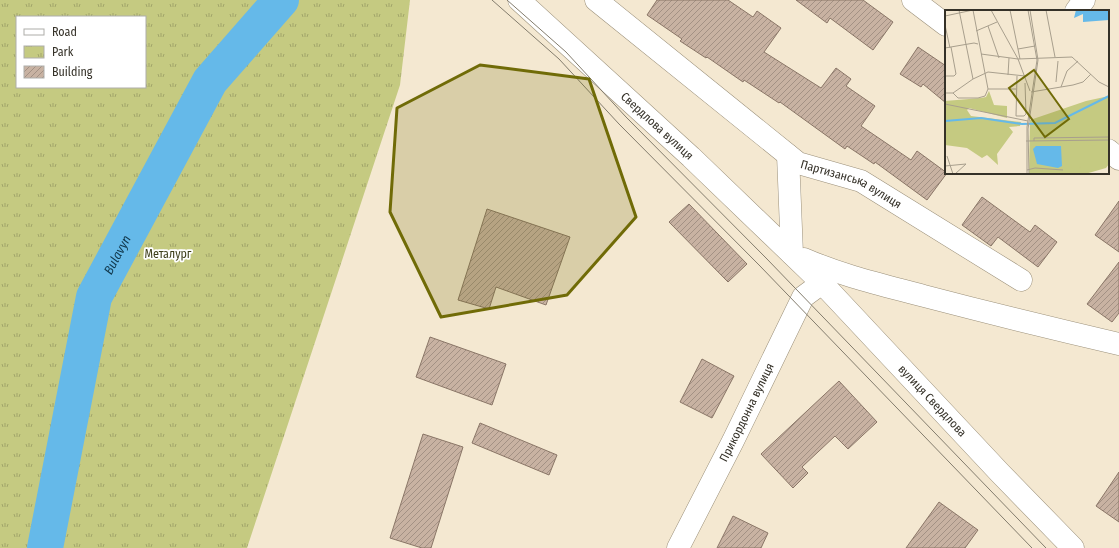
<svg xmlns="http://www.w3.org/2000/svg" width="1119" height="548" font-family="'Fira Sans Condensed',sans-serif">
  <defs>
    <pattern id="park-tufts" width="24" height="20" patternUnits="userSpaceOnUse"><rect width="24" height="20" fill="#c5ca81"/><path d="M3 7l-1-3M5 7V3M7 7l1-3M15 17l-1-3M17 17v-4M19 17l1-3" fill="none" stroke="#a1a56a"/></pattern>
    <pattern id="building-hatch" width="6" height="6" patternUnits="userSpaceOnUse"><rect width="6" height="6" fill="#c8b2a2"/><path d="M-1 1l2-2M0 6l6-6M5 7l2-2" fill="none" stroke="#a39184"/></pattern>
  </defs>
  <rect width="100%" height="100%" fill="#f4e8d1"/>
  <path fill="url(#park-tufts)" fill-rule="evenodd" d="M 0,0 L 410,0 L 400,85 L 247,548 L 0,548 ZM 17,17 L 145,17 L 145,87 L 17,87 Z"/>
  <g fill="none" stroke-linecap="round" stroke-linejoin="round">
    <path stroke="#65b9e9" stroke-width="36" id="s1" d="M 45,548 L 94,297 L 210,81 L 281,0"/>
  </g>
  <path fill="url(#building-hatch)" stroke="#8a7667" d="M 657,0 L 728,0 L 753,17 L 757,11 L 781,28 L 764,52 L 821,88 L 836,68 L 851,79 L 846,86 L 875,106 L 861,126 L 911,160 L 917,151 L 947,173 L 927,200 L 875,162 L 874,164 L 847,146 L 845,149 L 780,102 L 779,103 L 744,80 L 743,82 L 707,57 L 706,58 L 680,41 L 682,39 L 647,15 Z
    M 796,0 L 863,0 L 893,22 L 873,50 L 830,18 L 827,23 Z
    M 918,47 L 946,66 L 946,103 L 923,84 L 921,87 L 900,74 Z
    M 982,197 L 1030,232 L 1035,225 L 1057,242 L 1038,267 L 998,237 L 991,246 L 962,225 Z
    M 1119,201 L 1119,252 L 1095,235 Z
    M 689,204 L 747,264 L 728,282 L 669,222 Z
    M 487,209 L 570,237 L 546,305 L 496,287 L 489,309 L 458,300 Z
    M 1119,262 L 1119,313 L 1112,322 L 1087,304 Z
    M 430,337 L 506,364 L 492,405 L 416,377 Z
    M 702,359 L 734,376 L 712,418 L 680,402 Z
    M 839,381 L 877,422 L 848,449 L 835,436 L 802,467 L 808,473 L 793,488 L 761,454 Z
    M 480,423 L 557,455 L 549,475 L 472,443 Z
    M 423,434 L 463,447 L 431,548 L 422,548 L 390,538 Z
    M 1119,472 L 1119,522 L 1096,506 Z
    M 939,502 L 978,530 L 965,548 L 906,548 Z
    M 733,516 L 768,533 L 761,548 L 717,548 Z"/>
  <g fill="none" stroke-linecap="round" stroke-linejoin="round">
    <defs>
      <g id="minor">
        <path id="s2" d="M 519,0 L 691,157 L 822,283 L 1000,473 L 1073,548"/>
        <path id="s3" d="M 596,0 L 798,163 L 861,181 L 1021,280"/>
        <path d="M 913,0 L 946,25"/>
        <path d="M 1076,11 L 1084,0"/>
        <path d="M 1108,150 L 1119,159"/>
        <path d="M 788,155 L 792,254"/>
        <path d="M 804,259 C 843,276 883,285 924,296 C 989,313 1054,329 1119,344"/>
        <path id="s4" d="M 678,548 L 733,441 L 803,297 L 822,283"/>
      </g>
    </defs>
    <use href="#minor" stroke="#9b907a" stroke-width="23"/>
    <use href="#minor" stroke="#fff" stroke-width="22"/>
    <path stroke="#837c6d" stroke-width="1" d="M 492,0 L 559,59 L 619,124 L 760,266 L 1032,548
      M 507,0 L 566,52 L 626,117 L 767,259 L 1046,548"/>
  </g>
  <path fill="#706b07" fill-opacity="0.2" stroke="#706b07" stroke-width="3" stroke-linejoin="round" d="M 480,65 L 589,79 L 636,217 L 567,295 L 441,317 L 390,212 L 397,108 Z"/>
  <g text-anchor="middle" stroke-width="3.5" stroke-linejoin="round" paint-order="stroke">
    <g font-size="12" fill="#353128" stroke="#fff">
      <text dy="4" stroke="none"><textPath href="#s2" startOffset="187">Свердлова вулиця</textPath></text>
      <text dy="4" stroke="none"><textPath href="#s3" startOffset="317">Партизанська вулиця</textPath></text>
      <text dy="4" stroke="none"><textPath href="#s2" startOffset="576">вулиця Свердлова</textPath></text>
      <text dy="4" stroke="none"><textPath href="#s4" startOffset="152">Прикордонна вулиця</textPath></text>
    </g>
    <g font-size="12" fill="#3d3e1a" stroke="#fff">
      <text x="168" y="258">Металург</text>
    </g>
    <g font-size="13" font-style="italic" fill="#11374b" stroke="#fff">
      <text dy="5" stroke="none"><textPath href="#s1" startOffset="304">Bulavyn</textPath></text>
    </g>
  </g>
  <g transform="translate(945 10)">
    <rect width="164" height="164" fill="#f4e8d1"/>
    <path d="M 44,81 L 49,95 L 62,96 L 62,108 L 24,98 L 22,100 L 26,106 L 76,112 L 75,116 L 64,117 L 68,122 L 52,144 L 53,155 L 42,145 L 37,148 L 22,138 L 0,135 L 0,91 L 36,88 L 41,87 Z" fill="#c5ca81"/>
    <path d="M 164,86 L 164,154 L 161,158 L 140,164 L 84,164 L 85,110 L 141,91 Z" fill="#c5ca81"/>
    <path d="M 127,135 L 133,135 L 133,138 L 136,138 L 136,156 L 134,159 L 128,159 L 125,156 L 125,139 ZM 155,135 L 155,155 L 143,155 L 143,136 Z" fill="#c5ca81"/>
    <path d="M 131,0 L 164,0 L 164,10 L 138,12 L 138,4 L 129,8 ZM 91,136 L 116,136 L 117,156 L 113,158 L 92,154 L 88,139 Z" fill="#65b9e9"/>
    <path fill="none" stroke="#65b9e9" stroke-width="2" d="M 0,111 L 36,108 L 77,114 L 110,113 L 164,86"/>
    <path fill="none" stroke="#a89f8d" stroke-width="1" d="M 14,0 L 28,69M 46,0 L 73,49 L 85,81M 65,0 L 75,49M 101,0 L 110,47M 0,6 L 28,0M 0,15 L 5,38M 43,16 L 54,48M 31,21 L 52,12M 0,38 L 29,33 L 33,34M 73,39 L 90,36M 36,44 L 73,49 L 127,47 L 154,72 L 164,77M 63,65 L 64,48M 0,66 L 9,66 L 11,64 L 6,37M 72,66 L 71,106 L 79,106 L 81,104 L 80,73M 111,72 L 113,51M 116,77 L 122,61 L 133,51M 43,79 L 71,79M 86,82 L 128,75 L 138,72 L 146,64M 0,83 L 8,83 L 28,69 L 43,62 L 80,66M 8,83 L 13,88 L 33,88 L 40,86 L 43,79 L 28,0M 0,94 L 83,111M 81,131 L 164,130M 89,131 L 89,128 L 164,127M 2,146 L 8,164M 0,156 L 21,154M 82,160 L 90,158 L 118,160M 10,164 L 21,154M 82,164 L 82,117 L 92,50 L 83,0M 84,164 L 83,119 L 93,50 L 85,0"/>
    <path fill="#706b07" fill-opacity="0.15" stroke="#706b07" stroke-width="2" d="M 89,60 L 124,109 L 100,127 L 64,78 Z"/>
    <rect width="164" height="164" fill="none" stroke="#353128" stroke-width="2"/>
  </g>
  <rect x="16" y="16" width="130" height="72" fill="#ffffff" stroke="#aeada9"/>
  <rect x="24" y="29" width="20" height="6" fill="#ffffff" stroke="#aeada9"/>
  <text x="52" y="36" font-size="12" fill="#353128">Road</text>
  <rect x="24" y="46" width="20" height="12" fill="url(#park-tufts)" stroke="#aeada9"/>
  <text x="52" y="56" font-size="12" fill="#353128">Park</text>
  <rect x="24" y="66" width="20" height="12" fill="url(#building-hatch)" stroke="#aeada9"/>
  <text x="52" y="76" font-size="12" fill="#353128">Building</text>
</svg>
